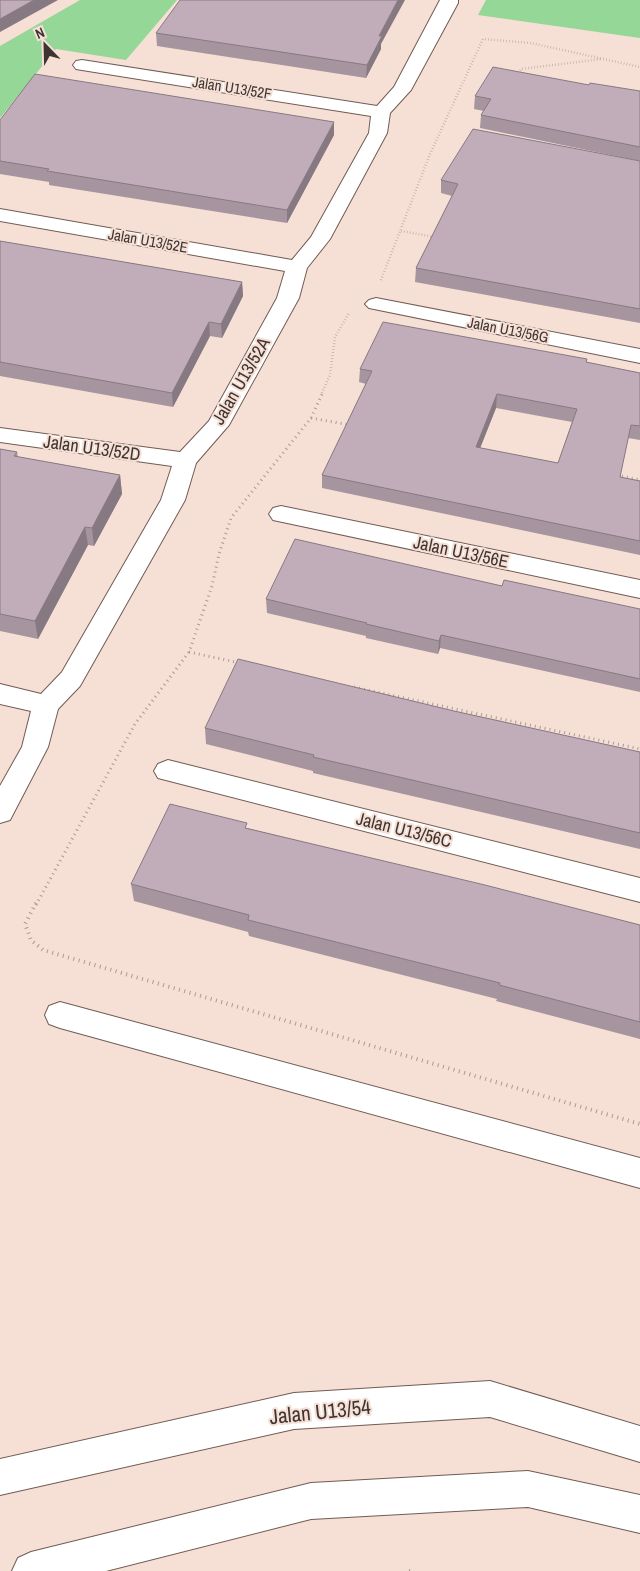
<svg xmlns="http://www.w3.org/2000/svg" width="640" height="1571" font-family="'Archivo Narrow',sans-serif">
  <rect width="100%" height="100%" fill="#f6dfd5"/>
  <path fill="#94d797" d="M 80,0 L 177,0 L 126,60 L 56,49 L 0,118 L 0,46 Z
    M 486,0 L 640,0 L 640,38 L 478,15 Z"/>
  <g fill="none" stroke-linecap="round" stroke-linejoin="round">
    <defs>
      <path id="minor" d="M 440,0 L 458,0 L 458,3 L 411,90 L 390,113 L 387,133 L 330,239 L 307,268 L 299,298 L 229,425 L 196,463 L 185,500 L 80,686 L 58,709 L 48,747 L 10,820 L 0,823 L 0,786 L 22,747 L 31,711 L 0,704 L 0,684 L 41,694 L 62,672 L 161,500 L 172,466 L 0,442 L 0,428 L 180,452 L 209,421 L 277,298 L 285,271 L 0,221 L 0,209 L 292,260 L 311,237 L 369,133 L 371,116 L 82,70 L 76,69 L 73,65 L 76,61 L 82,60 L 377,106 L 394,87 Z
        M 376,298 L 640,349 L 640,363 L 369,308 L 365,304 L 369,300 Z
        M 281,506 L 640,580 L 640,598 L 273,520 L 269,514 L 273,508 Z
        M 168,760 L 640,878 L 640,902 L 158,778 L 154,771 L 158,764 Z
        M 60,1002 L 640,1158 L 640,1188 L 60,1028 L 49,1024 L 45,1015 L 49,1006 Z
        M 490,1381 L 640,1426 L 640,1462 L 490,1417 L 294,1429 L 0,1495 L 0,1459 L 294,1393 Z
        M 528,1471 L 640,1495 L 640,1533 L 528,1507 L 311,1519 L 106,1571 L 12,1571 L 18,1558 L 31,1552 L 311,1483 Z"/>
    </defs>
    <use href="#minor" stroke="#705c54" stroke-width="2"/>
    <path stroke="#ab9a93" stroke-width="2.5" stroke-dasharray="0.5 2.5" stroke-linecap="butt" d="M 518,76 L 521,69 L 602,59
      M 401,231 L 435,237
      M 381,280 L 430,154 L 483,39 L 531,43 L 640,67
      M 322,393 L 330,375 L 335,337 L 349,313"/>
    <path stroke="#ab9a93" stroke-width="3" stroke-dasharray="1 4" stroke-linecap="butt" d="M 311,418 L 350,425
      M 617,475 L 640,480
      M 189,652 L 240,663
      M 354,687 L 640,749
      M 36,905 L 135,724 L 189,652 L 212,586 L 219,554 L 231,518 L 311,418 L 323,392"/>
    <path stroke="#ab9a93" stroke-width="4" stroke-dasharray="1 4.5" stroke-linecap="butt" d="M 36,903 L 25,924 L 31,940 L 43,950 L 640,1124
      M 409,1571 L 414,1571"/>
    <use href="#minor" fill="#fff" fill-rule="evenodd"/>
  </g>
  <path fill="#a6959f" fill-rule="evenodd" d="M 156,33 L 381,44 L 381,49 L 366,78 L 157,46 Z
    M 589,85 L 640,91 L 640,161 L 480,128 L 481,115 L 484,111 L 474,109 L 475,96 Z
    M 0,120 L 334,135 L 287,223 L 49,185 L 49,182 L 0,174 Z
    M 640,161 L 640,323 L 415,282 L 416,268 L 452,196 L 441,193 L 441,180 Z
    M 0,241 L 242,282 L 243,296 L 222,338 L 210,336 L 173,407 L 0,376 Z
    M 586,362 L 640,373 L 640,440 L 628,438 L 620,477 L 640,481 L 640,555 L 322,488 L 322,475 L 366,384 L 359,382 L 360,369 ZM 496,408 L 572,422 L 558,463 L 480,448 Z
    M 0,449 L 17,452 L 18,457 L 120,475 L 122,494 L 94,546 L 88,545 L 38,639 L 0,631 Z
    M 502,586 L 640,609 L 640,692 L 440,648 L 438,654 L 366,638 L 366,636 L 267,613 L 266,599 Z
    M 454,711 L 640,752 L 640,849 L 313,773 L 313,771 L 206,744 L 205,728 Z
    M 247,828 L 640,925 L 640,1039 L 496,1001 L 497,999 L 249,936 L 248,932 L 134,901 L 131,884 Z"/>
  <path fill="#877982" d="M 34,0 L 58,0 L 0,32 L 0,19 Z
    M 398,0 L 405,0 L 381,44 L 381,49 L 366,78 L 367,65 L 379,36 Z
    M 334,122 L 334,135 L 287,223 L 287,210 Z
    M 242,282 L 243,296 L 222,338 L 221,324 Z
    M 209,322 L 210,336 L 173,407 L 172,393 Z
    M 497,394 L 496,408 L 475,461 L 476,447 Z
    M 120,475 L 122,494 L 94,546 L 92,528 Z
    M 85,527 L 88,545 L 38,639 L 35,621 Z
    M 441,635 L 440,648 L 438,654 L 439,641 Z"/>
  <path fill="#c1adb9" stroke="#877982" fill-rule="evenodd" d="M 0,0 L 34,0 L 0,19 Z
    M 180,0 L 398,0 L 379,36 L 382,36 L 367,65 L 156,33 Z
    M 493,67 L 589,85 L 590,83 L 640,91 L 640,147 L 481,115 L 491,99 L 475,96 Z
    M 35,74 L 334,122 L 287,210 L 47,171 L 49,169 L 0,161 L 0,120 Z
    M 473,129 L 640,161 L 640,309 L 416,268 L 458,184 L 441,180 Z
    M 0,241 L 242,282 L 221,324 L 209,322 L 172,393 L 0,362 Z
    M 383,322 L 587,359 L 586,362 L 640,373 L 640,426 L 631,425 L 620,477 L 640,481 L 640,541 L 322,475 L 372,371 L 360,369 ZM 497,394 L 577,409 L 558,463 L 476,447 Z
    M 0,449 L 17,452 L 14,456 L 120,475 L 92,528 L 85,527 L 35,621 L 0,614 Z
    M 295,539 L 502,586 L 504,580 L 640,609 L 640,679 L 441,635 L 439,641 L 366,624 L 367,623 L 266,599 Z
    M 238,659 L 454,711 L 640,752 L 640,833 L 313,757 L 314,755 L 205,728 Z
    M 170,804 L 247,823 L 245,828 L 485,885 L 640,925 L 640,1022 L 499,985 L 500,983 L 248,920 L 249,915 L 131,884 Z"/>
  <g text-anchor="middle" stroke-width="4" stroke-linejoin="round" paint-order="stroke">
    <g font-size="15" fill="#3e3532" stroke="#f6dfd5">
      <text transform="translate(232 88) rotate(9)" y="5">Jalan U13/52F</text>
      <text transform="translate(148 241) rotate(10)" y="5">Jalan U13/52E</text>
      <text transform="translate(508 330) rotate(11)" y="5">Jalan U13/56G</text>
    </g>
    <g font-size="18" fill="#3e3532" stroke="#f6dfd5">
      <text transform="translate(241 381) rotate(-60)" y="6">Jalan U13/52A</text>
      <text transform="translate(92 448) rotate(8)" y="6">Jalan U13/52D</text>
      <text transform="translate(461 552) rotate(12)" y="6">Jalan U13/56E</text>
      <text transform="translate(404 830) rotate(14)" y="6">Jalan U13/56C</text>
    </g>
    <g font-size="21" fill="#3e3532" stroke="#f6dfd5">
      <text transform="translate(320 1412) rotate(-6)" y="7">Jalan U13/54</text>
    </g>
  </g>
  <g transform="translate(45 45) rotate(337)" stroke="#f6dfd5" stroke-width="4" paint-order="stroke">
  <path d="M0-4L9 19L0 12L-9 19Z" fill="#3e3532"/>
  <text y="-8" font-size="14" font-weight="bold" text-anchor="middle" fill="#3e3532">N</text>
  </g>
</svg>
